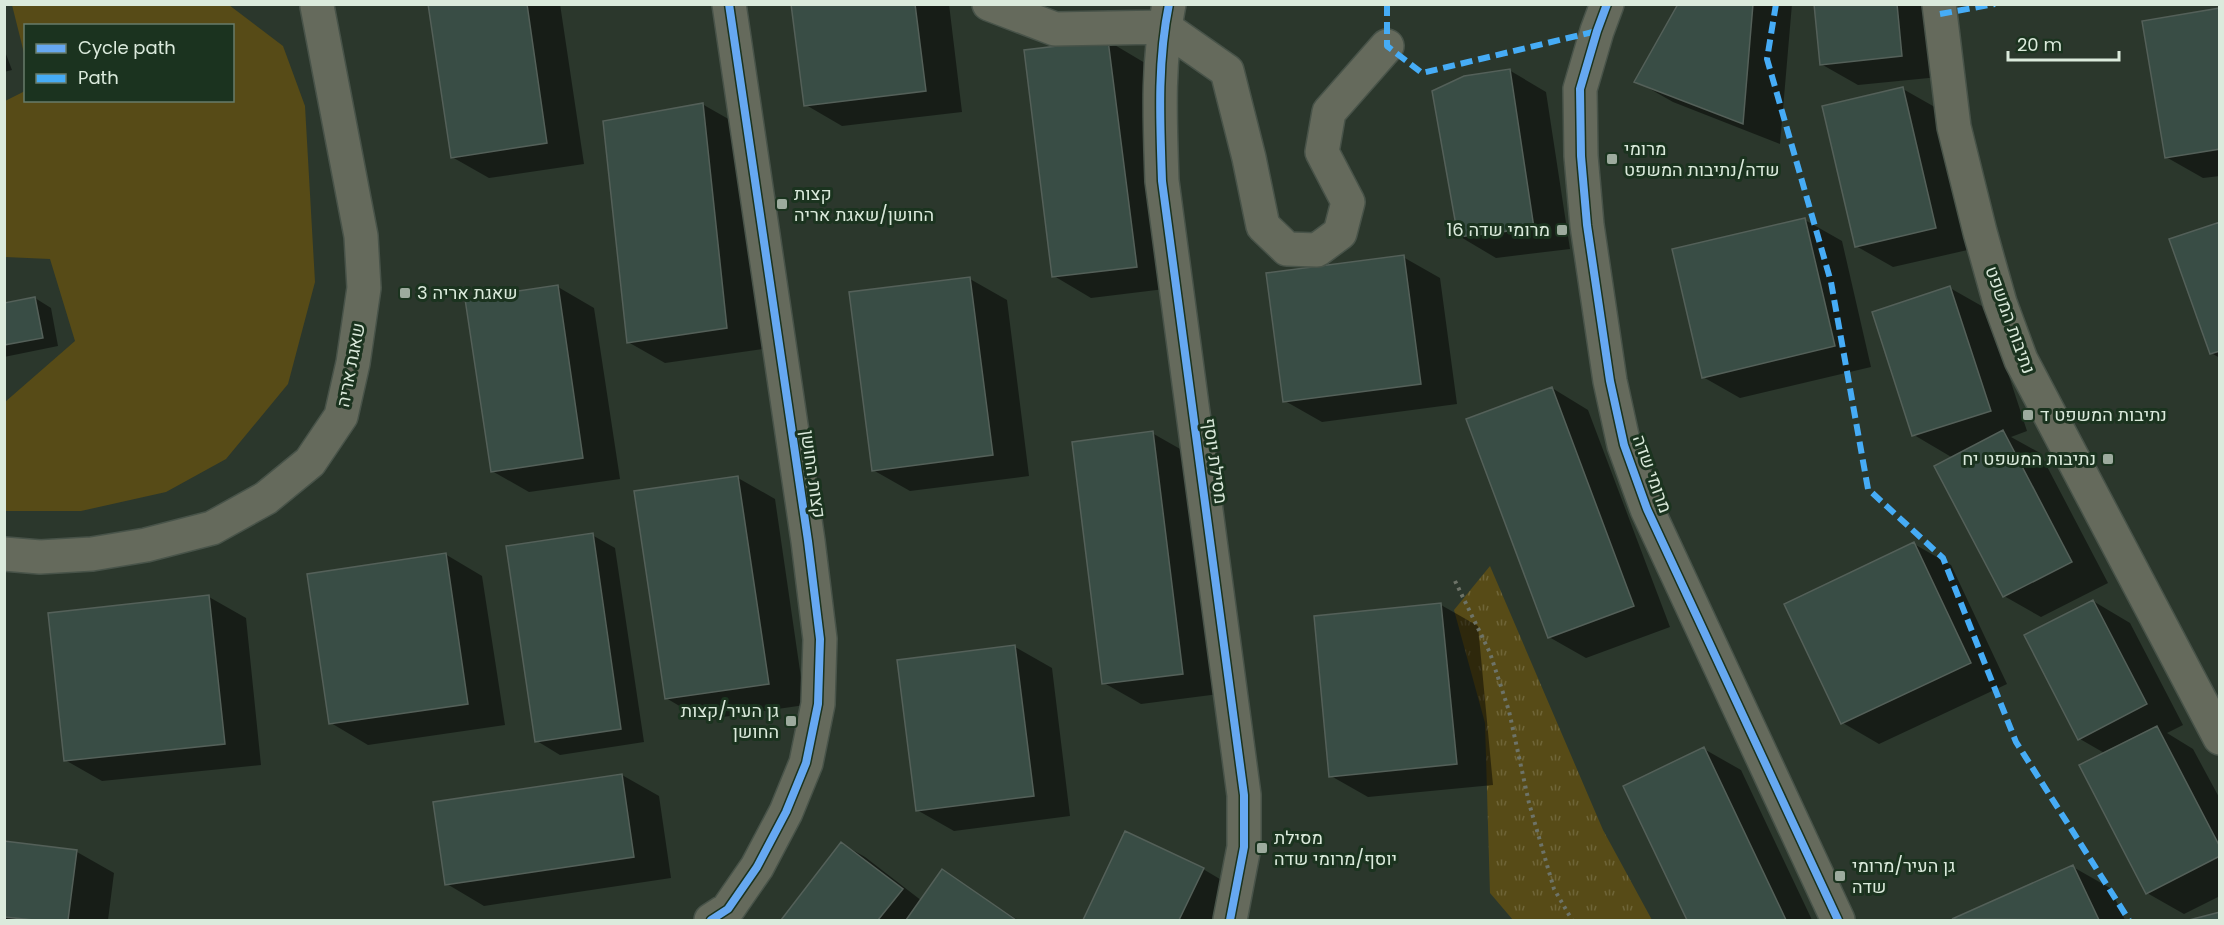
<svg xmlns="http://www.w3.org/2000/svg" width="2224" height="925" font-family="Poppins,Heebo,sans-serif">
  <defs>
    <pattern id="park-tufts" width="24" height="20" patternUnits="userSpaceOnUse" patternTransform="scale(1.5)"><rect width="24" height="20" fill="#574b17"/><path d="M3 7l-1-3M5 7V3M7 7l1-3M15 17l-1-3M17 17v-4M19 17l1-3" fill="none" stroke="#6f6538"/></pattern>
  </defs>
  <rect width="100%" height="100%" fill="#2b372c"/>
  <path fill="#574b17" d="M 12,5 L 229,5 L 283,46 L 305,106 L 315,282 L 288,384 L 226,459 L 166,492 L 81,511 L 5,511 L 5,402 L 75,341 L 50,259 L 5,257 L 5,101 L 25,91 L 26,100 L 232,100 L 232,26 L 26,26 L 25,57 Z"/>
  <path fill="url(#park-tufts)" d="M 1490,566 L 1603,830 L 1652,920 L 1513,920 L 1490,893 L 1485,723 L 1454,610 Z"/>
  <path fill="#0007" d="M 429,4 L 560,4 L 584,164 L 489,178 L 452,157 Z
    M 793,4 L 949,4 L 962,112 L 842,126 L 806,105 Z
    M 1680,4 L 1792,4 L 1780,144 L 1673,102 L 1636,81 Z
    M 1815,4 L 1931,4 L 1939,77 L 1858,85 L 1821,64 Z
    M 2220,9 L 2220,176 L 2203,178 L 2166,157 Z
    M 1108,41 L 1145,63 L 1173,288 L 1091,298 L 1054,276 Z
    M 4,49 L 12,70 L 4,72 Z
    M 1509,70 L 1546,92 L 1570,249 L 1496,258 L 1459,236 Z
    M 1903,89 L 1940,110 L 1972,249 L 1893,267 L 1856,246 Z
    M 702,104 L 739,125 L 763,349 L 665,363 L 628,342 Z
    M 1805,220 L 1842,241 L 1871,367 L 1740,398 L 1703,377 Z
    M 2220,223 L 2220,358 L 2211,353 Z
    M 1403,257 L 1440,278 L 1457,404 L 1322,422 L 1285,401 Z
    M 970,279 L 1007,300 L 1029,476 L 910,491 L 873,470 Z
    M 558,287 L 594,308 L 620,479 L 529,492 L 492,471 Z
    M 1950,288 L 1987,309 L 2027,431 L 2011,437 L 2040,453 L 2108,583 L 2041,617 L 2004,596 L 1953,458 L 1914,435 Z
    M 35,298 L 51,308 L 58,346 L 4,357 L 4,304 Z
    M 1552,388 L 1588,410 L 1670,627 L 1586,658 L 1549,637 Z
    M 1152,433 L 1189,454 L 1219,694 L 1141,704 L 1104,683 Z
    M 738,478 L 775,499 L 805,705 L 703,720 L 666,698 Z
    M 592,535 L 615,548 L 644,742 L 560,755 L 537,741 Z
    M 1914,544 L 1951,565 L 2007,684 L 1879,744 L 1843,723 Z
    M 445,554 L 482,576 L 505,725 L 368,745 L 331,723 Z
    M 209,597 L 246,618 L 261,765 L 102,781 L 65,760 Z
    M 2093,601 L 2130,623 L 2183,725 L 2167,733 L 2193,749 L 2220,799 L 2220,896 L 2184,914 L 2147,893 L 2106,754 L 2080,739 Z
    M 1441,605 L 1478,626 L 1493,785 L 1368,797 L 1331,776 Z
    M 1015,647 L 1052,668 L 1070,816 L 954,831 L 917,810 Z
    M 1704,749 L 1741,770 L 1812,920 L 1689,920 L 1625,786 Z
    M 622,775 L 659,796 L 671,878 L 484,906 L 447,884 Z
    M 1126,833 L 1203,869 L 1240,891 L 1226,920 L 1084,920 Z
    M 4,843 L 77,852 L 114,873 L 108,920 L 4,920 Z
    M 842,844 L 865,857 L 922,901 L 942,871 L 1018,920 L 783,920 Z
    M 2073,867 L 2110,888 L 2125,920 L 1954,920 Z"/>
  <path fill="#394d45" stroke="#546059" stroke-width="1.5" d="M 428,4 L 527,4 L 547,143 L 451,158 Z
    M 791,4 L 915,4 L 926,91 L 804,106 Z
    M 1678,4 L 1753,4 L 1743,124 L 1634,82 Z
    M 1814,4 L 1897,4 L 1902,56 L 1820,65 Z
    M 2220,8 L 2220,149 L 2165,158 L 2142,21 Z
    M 1108,40 L 1137,267 L 1052,277 L 1024,50 Z
    M 1510,69 L 1534,228 L 1458,237 L 1432,91 L 1464,76 Z
    M 1903,87 L 1936,228 L 1855,247 L 1822,106 Z
    M 703,103 L 727,328 L 627,343 L 603,121 Z
    M 1805,218 L 1835,346 L 1702,378 L 1672,249 Z
    M 2220,222 L 2220,351 L 2210,354 L 2169,239 Z
    M 1404,255 L 1421,384 L 1283,402 L 1266,273 Z
    M 970,277 L 993,455 L 872,471 L 849,292 Z
    M 558,285 L 583,458 L 491,472 L 465,299 Z
    M 1950,286 L 1991,411 L 1912,436 L 1872,312 Z
    M 35,297 L 43,338 L 4,345 L 4,303 Z
    M 1552,387 L 1634,606 L 1548,638 L 1466,419 Z
    M 2003,430 L 2072,562 L 2003,597 L 1934,466 Z
    M 1153,431 L 1183,674 L 1102,684 L 1072,442 Z
    M 738,476 L 769,684 L 665,699 L 634,491 Z
    M 593,533 L 621,729 L 535,742 L 506,546 Z
    M 1914,542 L 1971,663 L 1841,724 L 1784,604 Z
    M 446,553 L 468,704 L 329,724 L 307,574 Z
    M 209,595 L 225,744 L 64,761 L 48,613 Z
    M 2093,600 L 2147,704 L 2078,740 L 2024,635 Z
    M 1441,603 L 1457,764 L 1329,777 L 1314,616 Z
    M 1015,645 L 1034,796 L 916,811 L 897,660 Z
    M 2157,726 L 2220,847 L 2220,856 L 2146,894 L 2079,765 Z
    M 1704,747 L 1786,920 L 1687,920 L 1623,786 Z
    M 622,774 L 634,857 L 445,885 L 433,802 Z
    M 1125,831 L 1204,868 L 1179,920 L 1083,920 Z
    M 4,841 L 77,850 L 68,920 L 34,920 L 4,917 Z
    M 841,842 L 903,889 L 878,920 L 781,920 Z
    M 2073,865 L 2099,920 L 1952,919 Z
    M 942,869 L 1016,920 L 906,920 Z
    M 2220,912 L 2220,920 L 2189,920 Z"/>
  <g fill="none" stroke-linecap="round" stroke-linejoin="round">
    <defs>
      <path id="street" d="M 989,4 L 1055,29 L 1164,27 L 1227,71 L 1249,158 L 1263,226 L 1287,249 L 1317,250 L 1340,233 L 1348,202 L 1322,152 L 1329,112 L 1387,46
        M 1169,4 C 1157,63 1160,121 1162,181 L 1244,795 L 1244,847 L 1230,920
        M 1607,4 L 1597,31 L 1580,89 L 1581,156 L 1587,225 L 1610,381 L 1624,445 L 1647,509 L 1838,920
        M 1939,4 L 1954,127 L 1980,232 L 2000,303 L 2021,360 L 2220,738
        M 4,554 L 40,557 L 92,554 L 146,545 L 212,528 L 266,498 L 310,462 L 341,416 L 353,363 L 364,288 L 361,236 L 317,6
        M 711,920 L 728,909 L 757,867 L 786,812 L 806,763 L 818,704 L 820,639 L 808,541 L 729,4"/>
    </defs>
    <use href="#street" stroke="#485349" stroke-width="36"/>
    <path stroke="#6d7368" stroke-width="4" stroke-dasharray="3 4.5" stroke-linecap="butt" d="M 1455,581 L 1490,653 L 1509,711 L 1529,803 L 1554,889 L 1572,920"/>
    <use href="#street" stroke="#656a5c" stroke-width="33"/>
    <path stroke="#46acf6" stroke-width="6" stroke-dasharray="12 6" stroke-linecap="butt" d="M 1387,4 L 1387,46 L 1422,73 L 1597,31
      M 1776,4 L 1767,59 L 1831,282 L 1868,489 L 1943,558 L 2016,742 L 2129,920
      M 1940,14 L 1995,4"/>
    <defs>
      <path id="cycleway" d="M 1169,4 C 1157,63 1160,121 1162,181 L 1244,795 L 1244,847 L 1230,920
        M 1607,4 L 1597,31 L 1580,89 L 1581,156 L 1587,225 L 1610,381 L 1624,445 L 1647,509 L 1838,920
        M 711,920 L 728,909 L 757,867 L 786,812 L 806,763 L 818,704 L 820,639 L 808,541 L 729,4"/>
    </defs>
    <use href="#cycleway" stroke="#1b331f" stroke-width="11"/>
    <use href="#cycleway" stroke="#66a8f1" stroke-width="8"/>
  </g>
  <g fill="#9dab9e" stroke="#1b331f" stroke-width="2">
    <rect x="1606" y="153" width="12" height="12" rx="3"/>
    <rect x="776" y="198" width="12" height="12" rx="3"/>
    <rect x="1556" y="224" width="12" height="12" rx="3"/>
    <rect x="399" y="287" width="12" height="12" rx="3"/>
    <rect x="2022" y="409" width="12" height="12" rx="3"/>
    <rect x="2102" y="453" width="12" height="12" rx="3"/>
    <rect x="785" y="715" width="12" height="12" rx="3"/>
    <rect x="1256" y="842" width="12" height="12" rx="3"/>
    <rect x="1834" y="870" width="12" height="12" rx="3"/>
  </g>
  <g text-anchor="middle" stroke-width="6" stroke-linejoin="round" paint-order="stroke">
    <g font-size="18" fill="#dbeadc" stroke="#1b331f" text-anchor="start">
      <text x="1624" y="155">מרומי<tspan x="1624" dy="21">שדה/נתיבות המשפט</tspan></text>
      <text x="794" y="200">קצות<tspan x="794" dy="21">החושן/שאגת אריה</tspan></text>
      <text x="1550" y="236" text-anchor="end">מרומי שדה 16</text>
      <text x="417" y="299">שאגת אריה 3</text>
      <text x="2040" y="421">נתיבות המשפט ד</text>
      <text x="2096" y="465" text-anchor="end">נתיבות המשפט יח</text>
      <text x="779" y="717" text-anchor="end">גן העיר/קצות<tspan x="779" dy="21">החושן</tspan></text>
      <text x="1274" y="844">מסילת<tspan x="1274" dy="21">יוסף/מרומי שדה</tspan></text>
      <text x="1852" y="872">גן העיר/מרומי<tspan x="1852" dy="21">שדה</tspan></text>
    </g>
    <g font-size="18" fill="#dbeadc" stroke="#1b331f">
      <text transform="translate(2010 320) rotate(70)" y="6">נתיבות המשפט</text>
      <text transform="translate(351 365) rotate(-79)" y="6">שאגת אריה</text>
      <text transform="translate(1215 461) rotate(82)" y="6">מסילת יוסף</text>
      <text transform="translate(813 474) rotate(82)" y="6">קצות החושן</text>
      <text transform="translate(1652 474) rotate(70)" y="6">מרומי שדה</text>
    </g>
  </g>
  <rect width="2224" height="925" fill="none" stroke="#dbeadc" stroke-width="12"/>
  <rect x="24" y="24" width="210" height="78" fill="#1b331f" stroke="#687c6b" stroke-width="1.5"/>
  <rect x="36" y="44" width="30" height="9" fill="#66a8f1" stroke="#687c6b" stroke-width="1.5"/>
  <text x="78" y="54" font-size="18" fill="#dbeadc">Cycle path</text>
  <rect x="36" y="74" width="30" height="9" fill="#46acf6" stroke="#687c6b" stroke-width="1.5"/>
  <text x="78" y="84" font-size="18" fill="#dbeadc">Path</text>
  <path d="M2008 51v9h111v-9" fill="none" stroke="#dbeadc" stroke-width="3"/>
  <text x="2017" y="51" font-size="18" fill="#dbeadc" stroke="#1b331f" stroke-width="4.5" paint-order="stroke">20 m</text>
</svg>
